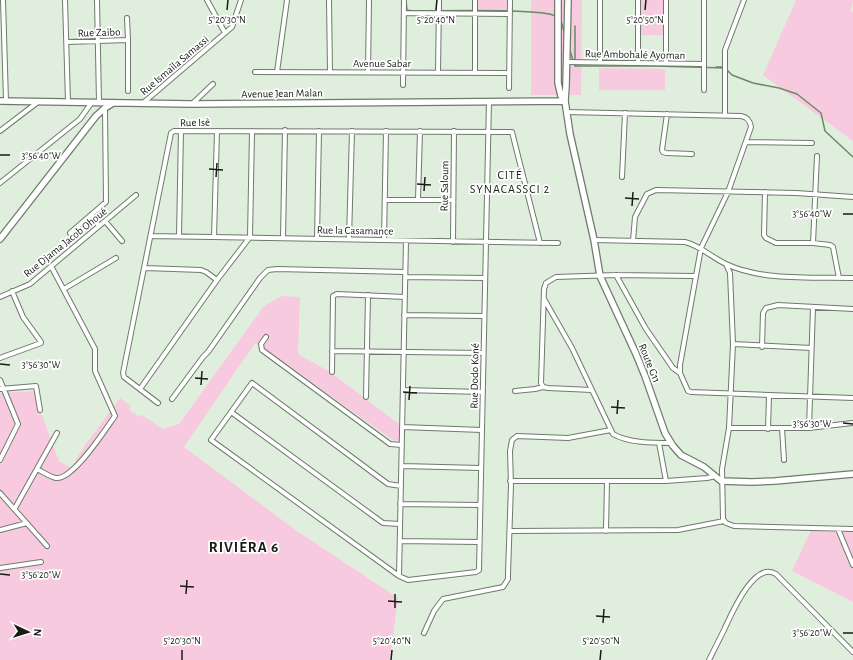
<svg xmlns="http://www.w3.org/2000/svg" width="853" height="660" font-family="'Alegreya Sans',sans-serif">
  <rect width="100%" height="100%" fill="#e0efdd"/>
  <path fill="#f8cae0" d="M 478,0 L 508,0 L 507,11 L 478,11 Z
    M 531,0 L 582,0 L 581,95 L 531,95 Z
    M 640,0 L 664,0 L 664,35 L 641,35 Z
    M 796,0 L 853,0 L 851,11 L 853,13 L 853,141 L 763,75 Z
    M 599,68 L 665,69 L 665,90 L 599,90 Z
    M 282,296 L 300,297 L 298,354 L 330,372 L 399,424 L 399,441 L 393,440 L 255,343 L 184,447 L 297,531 L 398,598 L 390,660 L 0,660 L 0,393 L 33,391 L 59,461 L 71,468 L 85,445 L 120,398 L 131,406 L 129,410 L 140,417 L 142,415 L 163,429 L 179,424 L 264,306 Z
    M 811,530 L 831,532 L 853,532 L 853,602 L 792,571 Z"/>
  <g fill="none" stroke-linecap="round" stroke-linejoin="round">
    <path stroke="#6a8b64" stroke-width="1.5" d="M 406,0 L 407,10 L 413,11 C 433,11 546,8 555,16
      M 561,21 L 565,35
      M 575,26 L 575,59
      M 569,48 L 575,66 L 655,66 L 725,68 L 732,75 L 753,83 L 779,88 L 797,94 L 821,113 L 825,131 L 853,157
      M 716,67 L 723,67"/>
    <defs>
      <path id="street" d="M 3,0 L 6,101
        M 65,0 L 68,102
        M 97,0 L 99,102
        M 207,0 L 225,33
        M 329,0 L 330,72
        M 638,0 L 638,63
        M 404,13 L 510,14
        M 127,18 L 128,40
        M 67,42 L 128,40 L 128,91
        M 567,62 L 704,64
        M 600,62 L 600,0
        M 666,63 L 666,0
        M 255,72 L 509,73
        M 277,72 L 287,0
        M 368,72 L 369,0
        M 438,73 L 439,0
        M 475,73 L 475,0
        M 403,85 L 404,0
        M 509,88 L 510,0
        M 704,90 L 704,0
        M 143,103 L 232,27 L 241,0
        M 192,104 L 213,84
        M 566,112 L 741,116 C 747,117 750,120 751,127 L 728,192 L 701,248 L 680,365 L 680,373 L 673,368 L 646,329 L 616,275
        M 667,114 L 662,150 L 663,152 L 666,153 L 692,154
        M 725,116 L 725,50 L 744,0
        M 0,131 L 38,102
        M 746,142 L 812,143
        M 817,156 L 813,243 L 830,245 L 833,247 L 839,278
        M 622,177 L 625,113
        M 0,183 L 80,119 L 92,102
        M 765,192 L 764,235 L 766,238 L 776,243 L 813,243
        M 385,200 L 452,200
        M 418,200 L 420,131
        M 91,215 L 99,226
        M 105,221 L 122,241
        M 70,233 L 106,202 L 105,108
        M 151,236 L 558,243
        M 179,236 L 181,131
        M 214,237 L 217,131
        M 283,238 L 285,130
        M 317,238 L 319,131
        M 349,239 L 352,131
        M 384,240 L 386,131
        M 594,240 L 685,242 C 701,246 711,257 726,264 C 762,281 813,277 853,278
        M 633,241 L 635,217 L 647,194 L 656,190 L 796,193 L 853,197
        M 453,242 L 454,131
        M 726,264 L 730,273 L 733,344 L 729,428 L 722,469 L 723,519 L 726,523 L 734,526 L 853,529
        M 145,268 L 201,270 L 206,272 L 217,280
        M 405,277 L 485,278
        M 64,289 L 116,258
        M 0,297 L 30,284 L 136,195
        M 544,299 L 572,348 L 613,434 C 628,443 654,443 671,443
        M 404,315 L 484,316
        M 266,337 L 261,344 L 262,350 L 390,444 L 402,445
        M 733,344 L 811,348
        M 762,347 L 763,313 L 766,308 L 778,305 L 853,309
        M 332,351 L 483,353
        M 0,358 L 41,343 L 41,342 L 23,317 L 12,291
        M 332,372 L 333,296 L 337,294 L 405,297
        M 680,373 L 688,391 L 691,392 L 853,398
        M 0,380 L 18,424 L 0,460
        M 0,389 L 36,386 L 40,410
        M 140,389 L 217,280 L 250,237 L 252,131
        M 403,390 L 483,392
        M 592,390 L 548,388 L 543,387 L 541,383 L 544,289 L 546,283 L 556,277 L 616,275 L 695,276
        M 515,391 L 535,389 L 543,387
        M 366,397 L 368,295
        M 172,399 L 203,357 L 208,352 L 260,278 L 268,270 L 277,269 L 405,272
        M 158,403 L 124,377 L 123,373 L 171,133 L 174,131 L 512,132 L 540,243
        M 231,412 L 383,523 L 400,524
        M 402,427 L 482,430
        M 729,428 L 809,428 L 852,423
        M 782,428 L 784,460
        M 809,428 L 813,307
        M 768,429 L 769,396
        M 659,443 L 666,481
        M 402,466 L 481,468
        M 37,469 C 43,472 50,477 56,478 C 73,480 105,430 115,416 L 95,371 L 95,349 L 51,266
        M 510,481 L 666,481 L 707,478 L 716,476
        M 401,486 L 388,484 L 252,383 L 211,440 L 399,576 L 408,580 L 476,572 L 479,570 L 489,101
        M 0,493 L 47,546
        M 400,504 L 480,505
        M 15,508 L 57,433
        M 838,529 L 853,565
        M 0,530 L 27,523
        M 510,531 L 678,530 L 724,521
        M 606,531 L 607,481
        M 400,541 L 479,542
        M 0,568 L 41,562
        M 399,576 L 406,241
        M 424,633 L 434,611 L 443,599 L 503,587 L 508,579 L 508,574 L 511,485 L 510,451 L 512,440 L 517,436 L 568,438 L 611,430
        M 709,660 C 714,650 719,640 724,630 C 731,615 754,560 776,574 L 853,652"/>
      <path id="secondary" d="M 558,0 L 558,83 L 561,96 L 565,101
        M 568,0 L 566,86 L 565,101 L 570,134 L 594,240 L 600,276 L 636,354 L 645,376 L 665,433 L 673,446 L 681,455 L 704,467 L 721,481 L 752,482 L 775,481 L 853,474
        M 0,101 L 191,104 L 565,101
        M 0,239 L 96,116 L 105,108 L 113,103"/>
    </defs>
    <use href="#street" stroke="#6e7b6c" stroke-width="6"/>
    <use href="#secondary" stroke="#6e7b6c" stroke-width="8"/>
    <use href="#street" stroke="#fff" stroke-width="4"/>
    <use href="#secondary" stroke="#fff" stroke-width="5.5"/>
  </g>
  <path fill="none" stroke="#171c16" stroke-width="1.5" d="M 227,10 L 228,0M 436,10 L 437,0M 645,10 L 646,0M 0,155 L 10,155M 209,169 L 223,170M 216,177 L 217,163M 417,184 L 431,185M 424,191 L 425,177M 625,198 L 639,199M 632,206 L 633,192M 843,214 L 853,214M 0,364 L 10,365M 195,378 L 208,379M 201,385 L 202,371M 403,392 L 417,393M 409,400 L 410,386M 611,407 L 625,408M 617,414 L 618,400M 843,423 L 853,424M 0,574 L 10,575M 180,586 L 194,587M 186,594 L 187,580M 388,601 L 402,602M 395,608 L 395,594M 596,616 L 610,617M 603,623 L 604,609M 843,633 L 853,633M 182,660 L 182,650M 391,660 L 392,650M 600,660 L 601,650"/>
  <g text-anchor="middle" stroke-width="3.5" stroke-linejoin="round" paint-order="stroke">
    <g font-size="11" fill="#171c16" stroke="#fff">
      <text transform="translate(99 32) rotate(-2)" y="4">Rue Zaïbo</text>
      <text transform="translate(635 54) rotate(1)" y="4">Rue Ambohalé Ayoman</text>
      <text x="382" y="67">Avenue Sabar</text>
      <text transform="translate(174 65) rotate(-40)" y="4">Rue Ismaïla Samassi</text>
      <text transform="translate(282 93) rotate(-1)" y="4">Avenue Jean Malan</text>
      <text transform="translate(195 122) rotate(-1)" y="4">Rue Isè</text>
      <text transform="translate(444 186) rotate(-89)" y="4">Rue Saloum</text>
      <text transform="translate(355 230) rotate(1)" y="4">Rue la Casamance</text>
      <text transform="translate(65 242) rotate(-39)" y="4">Rue Djama Jacob Ohoué</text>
      <text transform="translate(650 363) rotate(68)" y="4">Route G11</text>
      <text transform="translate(474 376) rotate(-89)" y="4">Rue Dodo Koné</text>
    </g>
    <g font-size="12" letter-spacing="1" fill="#171c16" stroke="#fff">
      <text x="510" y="179">CITÉ<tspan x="510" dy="14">SYNACASSCI 2</tspan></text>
    </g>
    <g font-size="15" font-weight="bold" letter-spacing="1" fill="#171c16" stroke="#fff">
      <text x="244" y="552">RIVIÉRA 6</text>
    </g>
  </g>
  <g font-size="10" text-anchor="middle" fill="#171c16" stroke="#fff" stroke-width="3.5" stroke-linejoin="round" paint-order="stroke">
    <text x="227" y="23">5°20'30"N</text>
    <text x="436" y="23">5°20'40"N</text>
    <text x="645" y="23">5°20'50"N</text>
    <text x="41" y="159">3°56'40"W</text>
    <text x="812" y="217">3°56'40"W</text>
    <text x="41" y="368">3°56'30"W</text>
    <text x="812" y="427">3°56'30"W</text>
    <text x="41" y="578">3°56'20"W</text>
    <text x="812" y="636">3°56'20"W</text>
    <text x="182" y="644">5°20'30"N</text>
    <text x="392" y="644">5°20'40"N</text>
    <text x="601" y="644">5°20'50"N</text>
  </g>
  <g transform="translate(28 632) rotate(94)" stroke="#ffffff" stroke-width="3" paint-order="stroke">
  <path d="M0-3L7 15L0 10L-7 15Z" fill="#171c16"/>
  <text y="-6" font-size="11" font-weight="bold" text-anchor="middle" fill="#171c16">N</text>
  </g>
</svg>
